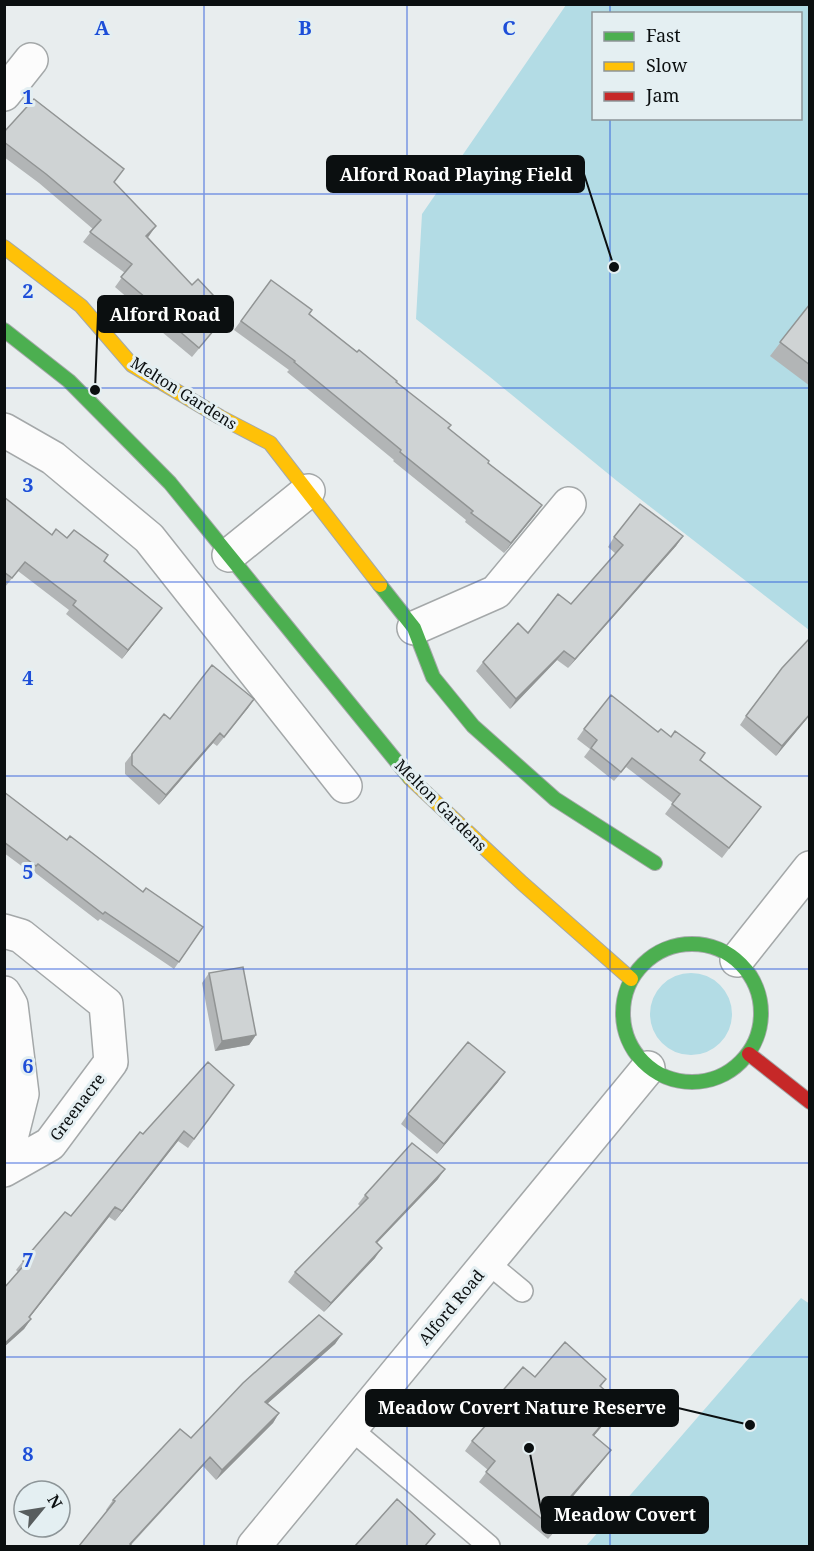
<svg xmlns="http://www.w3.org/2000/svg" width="814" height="1551" font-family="'Noto Serif',serif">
  <rect width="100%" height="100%" fill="#e8edee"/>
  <path fill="#b3dce5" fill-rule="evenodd" d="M 566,5 L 809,5 L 809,630 L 617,481 L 490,377 L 416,319 L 422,214 ZM 594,14 L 800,14 L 800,118 L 594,118 Z
    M650 1014a41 41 0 1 1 82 0a41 41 0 1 1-82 0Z
    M 801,1298 L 810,1304 L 809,1546 L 586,1546 Z"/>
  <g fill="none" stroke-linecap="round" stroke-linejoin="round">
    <defs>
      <path id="lane" d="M 488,1263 L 522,1291
        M 351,1429 L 489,1546"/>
      <path id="street" d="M 4,94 L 31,60
        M 4,430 L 53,458 L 149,538 L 345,786
        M 229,555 L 308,491
        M 414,628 L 496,592 L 569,504
        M 4,931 L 21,936 L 106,1004 L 111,1062 L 50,1144 L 4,1170
        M 737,960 L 810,868
        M 4,993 L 11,1005 L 22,1094 L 4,1166
        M 254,1546 L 648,1068"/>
      <path id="fast" d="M 4,330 L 69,381 L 170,483 L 410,778
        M 380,585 L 414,628 L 433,677 L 473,726 L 555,799 L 655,863
        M623 1013a69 69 0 1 1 138 0a69 69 0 1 1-138 0Z"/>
      <path id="slow" d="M 4,247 L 81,306 L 132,365 L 220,417 L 270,443 L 380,585
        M 410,778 L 522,883 L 631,979"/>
      <path id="jam" d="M 749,1054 L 810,1102"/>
    </defs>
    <use href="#lane" stroke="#a4a8a9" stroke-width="24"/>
    <use href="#street" stroke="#a4a8a9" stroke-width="36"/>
    <use href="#fast" stroke="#a4a8a9" stroke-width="16"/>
    <use href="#slow" stroke="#a4a8a9" stroke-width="16"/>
    <use href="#jam" stroke="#a4a8a9" stroke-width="16"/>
    <use href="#lane" stroke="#fcfcfc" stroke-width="21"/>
    <use href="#street" stroke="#fcfcfc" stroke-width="33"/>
    <use href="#fast" stroke="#4caf50" stroke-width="14"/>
    <use href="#slow" stroke="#ffc107" stroke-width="14"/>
    <use href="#jam" stroke="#c62828" stroke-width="14"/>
  </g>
  <path fill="#b2b5b6" d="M 4,132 L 114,182 L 149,236 L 148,237 L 222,321 L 192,357 L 156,327 L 158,324 L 115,287 L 125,273 L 83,242 L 93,229 L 39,183 L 4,157 Z
    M 271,280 L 309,314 L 396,382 L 488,463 L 535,515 L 504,553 L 465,522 L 466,520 L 393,461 L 394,460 L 287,372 L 289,370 L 234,330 Z
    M 810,304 L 810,386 L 770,356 Z
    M 4,497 L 52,535 L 67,538 L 104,561 L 162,608 L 122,659 L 66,614 L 69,610 L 18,571 L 5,587 L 4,587 Z
    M 683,536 L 676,546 L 568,668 L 557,660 L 510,709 L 476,671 L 483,662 L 528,633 L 571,604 L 616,554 L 608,547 L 614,537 Z
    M 810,638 L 810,715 L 776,756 L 740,725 L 746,716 Z
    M 254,699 L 217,746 L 213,743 L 159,805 L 125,774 L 125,763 L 132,754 L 170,719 Z
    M 584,729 L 658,732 L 700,760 L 754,816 L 722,858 L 665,814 L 673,803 L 626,767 L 614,781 L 584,757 L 590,749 L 577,739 Z
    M 4,792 L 67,840 L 143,892 L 203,927 L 174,969 L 100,919 L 98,921 L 33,871 L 31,873 L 4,853 Z
    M 209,973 L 256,1035 L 249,1045 L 215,1051 L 202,983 Z
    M 498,1082 L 437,1154 L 401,1124 L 408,1114 Z
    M 234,1085 L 188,1148 L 178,1141 L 115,1221 L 109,1217 L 29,1318 L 31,1319 L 24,1329 L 4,1347 L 4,1288 L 18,1272 L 16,1270 L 23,1261 L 71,1216 L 143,1134 Z
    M 438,1179 L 377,1243 L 375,1258 L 324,1312 L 288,1282 L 295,1272 L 360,1206 L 358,1204 L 365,1195 Z
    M 319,1315 L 342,1334 L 335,1344 L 268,1403 L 279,1413 L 273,1423 L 216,1480 L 203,1466 L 131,1545 L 132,1546 L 79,1546 L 107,1511 L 106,1510 L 113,1500 L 180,1429 L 191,1438 L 243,1383 Z
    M 535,1377 L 606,1379 L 601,1386 L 613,1413 L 594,1436 L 611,1450 L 604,1459 L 567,1503 L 573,1508 L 548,1539 L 479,1482 L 488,1470 L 465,1451 L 472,1441 L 493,1418 L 486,1411 L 493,1402 Z"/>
  <path fill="#919494" d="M 156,226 L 149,236 L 139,245 L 146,236 Z
    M 542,505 L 535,515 L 504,553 L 511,543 Z
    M 683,536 L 676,546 L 568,668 L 575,659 Z
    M 162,608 L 155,617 L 122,659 L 128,650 Z
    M 564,651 L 557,660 L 510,709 L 516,699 Z
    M 254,699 L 248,708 L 217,746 L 224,737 Z
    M 810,714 L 810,715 L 776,756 L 782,746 Z
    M 220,733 L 213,743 L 159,805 L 166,795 Z
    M 256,1035 L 249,1045 L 215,1051 L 222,1041 Z
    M 505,1072 L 498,1082 L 437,1154 L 444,1144 Z
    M 184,1131 L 178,1141 L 115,1221 L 122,1211 Z
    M 445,1169 L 438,1179 L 369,1251 L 376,1242 Z
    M 115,1207 L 109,1217 L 22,1327 L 29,1317 Z
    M 382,1248 L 375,1258 L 324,1312 L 331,1303 Z
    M 31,1319 L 24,1329 L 4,1347 L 4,1344 Z
    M 342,1334 L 335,1344 L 259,1411 L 265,1402 Z
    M 620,1403 L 613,1413 L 586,1445 L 593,1435 Z
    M 279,1413 L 273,1423 L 216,1480 L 222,1470 Z
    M 611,1450 L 604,1459 L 560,1512 L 566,1502 Z
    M 210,1457 L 203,1466 L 129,1546 L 128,1546 Z
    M 573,1508 L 566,1518 L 548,1539 L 555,1530 Z"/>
  <path fill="#cfd3d4" stroke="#919494" stroke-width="1.5" d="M 34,99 L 124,169 L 114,182 L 156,226 L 146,236 L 192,285 L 198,279 L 229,312 L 199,348 L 163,317 L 165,314 L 121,277 L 132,264 L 90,232 L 101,220 L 46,174 L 4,142 L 4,132 Z
    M 271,280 L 312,310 L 309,314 L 357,352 L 359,350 L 397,381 L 396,382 L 451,425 L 448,428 L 489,461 L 488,463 L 542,505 L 511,543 L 471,513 L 473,511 L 400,452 L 401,450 L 294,362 L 295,361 L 241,321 Z
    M 810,304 L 810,365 L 780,342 Z
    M 4,497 L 52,535 L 56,529 L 67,538 L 74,530 L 108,555 L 104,561 L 162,608 L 128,650 L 73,605 L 76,601 L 25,562 L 12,578 L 4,572 Z
    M 640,504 L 683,536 L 575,659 L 564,651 L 516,699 L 483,662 L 518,623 L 528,633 L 558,594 L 571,604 L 623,545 L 614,537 Z
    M 810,638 L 810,714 L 782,746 L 746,716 L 782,668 Z
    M 212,665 L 254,699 L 224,737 L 220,733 L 166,795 L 132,765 L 132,754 L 164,714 L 170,719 Z
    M 611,695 L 658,732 L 661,729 L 671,737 L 675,731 L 705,753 L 700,760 L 761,807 L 729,848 L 672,804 L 680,794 L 632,758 L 621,772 L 591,748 L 597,740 L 584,729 Z
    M 4,792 L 67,840 L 70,836 L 143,892 L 146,888 L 203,927 L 179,962 L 105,912 L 103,914 L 38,864 L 36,866 L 4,842 Z
    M 243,967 L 256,1035 L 222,1041 L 209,973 Z
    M 468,1042 L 505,1072 L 444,1144 L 408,1114 Z
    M 208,1062 L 234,1085 L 194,1139 L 184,1131 L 122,1211 L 115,1207 L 29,1317 L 31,1319 L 4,1344 L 4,1288 L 26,1263 L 23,1261 L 65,1212 L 71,1216 L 140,1132 L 143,1134 Z
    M 412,1143 L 445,1169 L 376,1242 L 382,1248 L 331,1303 L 295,1272 L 368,1198 L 365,1195 Z
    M 319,1315 L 342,1334 L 265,1402 L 279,1413 L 222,1470 L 210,1457 L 130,1544 L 132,1546 L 79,1546 L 115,1501 L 113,1500 L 180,1429 L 191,1438 L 243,1383 Z
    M 565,1342 L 606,1379 L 600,1386 L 620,1403 L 593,1435 L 611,1450 L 566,1502 L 573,1508 L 555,1530 L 486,1472 L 495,1461 L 472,1441 L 500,1409 L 493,1402 L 523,1367 L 535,1377 Z
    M 397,1499 L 435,1534 L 425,1546 L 355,1546 Z"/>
  <path fill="none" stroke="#1d4ed8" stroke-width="1.5" stroke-opacity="0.55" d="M 204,4 L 204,1546M 407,4 L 407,1546M 610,4 L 610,14M 610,118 L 610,1546M 4,194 L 810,194M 4,388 L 810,388M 4,582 L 810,582M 4,776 L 810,776M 4,969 L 810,969M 4,1163 L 810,1163M 4,1357 L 810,1357"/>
  <g text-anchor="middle" stroke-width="6" stroke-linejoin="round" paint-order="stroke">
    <g font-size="16" fill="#0b0f10" stroke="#e4eff2">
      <text transform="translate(184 393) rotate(32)" y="6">Melton Gardens</text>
      <text transform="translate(441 805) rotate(45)" y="6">Melton Gardens</text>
      <text transform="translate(77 1107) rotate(-53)" y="6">Greenacre</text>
      <text transform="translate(451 1307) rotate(-50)" y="6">Alford Road</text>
    </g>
  </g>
  <g font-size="20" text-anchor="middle" font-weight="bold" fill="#1d4ed8" stroke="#e4eff2" stroke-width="6" stroke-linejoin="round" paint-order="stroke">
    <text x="102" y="35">A</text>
    <text x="305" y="35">B</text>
    <text x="509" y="35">C</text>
    <text x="28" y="104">1</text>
    <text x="28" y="298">2</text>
    <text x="28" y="492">3</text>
    <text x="28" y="685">4</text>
    <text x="28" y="879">5</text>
    <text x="28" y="1073">6</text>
    <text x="28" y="1267">7</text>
    <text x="28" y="1461">8</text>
  </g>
  <path fill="none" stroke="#0b0f10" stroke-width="2" d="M614 267L584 174M95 390L98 314M750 1425L678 1408M529 1448L542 1515"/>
  <g fill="#0b0f10" stroke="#e4eff2" stroke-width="2">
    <circle cx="614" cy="267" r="6"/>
    <circle cx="95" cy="390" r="6"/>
    <circle cx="750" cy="1425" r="6"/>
    <circle cx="529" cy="1448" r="6"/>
  </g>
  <g fill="#0b0f10" stroke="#0b0f10" stroke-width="2">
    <rect x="327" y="156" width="257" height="36" rx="6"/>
    <rect x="98" y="296" width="135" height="36" rx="6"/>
    <rect x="366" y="1390" width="312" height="36" rx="6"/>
    <rect x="542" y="1497" width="166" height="36" rx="6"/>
  </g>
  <g font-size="18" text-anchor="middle" font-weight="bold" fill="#fff">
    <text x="456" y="181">Alford Road Playing Field</text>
    <text x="165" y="321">Alford Road</text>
    <text x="522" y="1414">Meadow Covert Nature Reserve</text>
    <text x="625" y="1521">Meadow Covert</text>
  </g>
  <rect width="814" height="1551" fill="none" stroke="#0b0f10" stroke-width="12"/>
  <rect x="592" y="12" width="210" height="108" fill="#e4eff2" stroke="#8d9598" stroke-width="1.5"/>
  <rect x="604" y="32" width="30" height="9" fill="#4caf50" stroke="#8d9598" stroke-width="1.5"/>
  <text x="646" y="42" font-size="18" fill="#0b0f10">Fast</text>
  <rect x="604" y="62" width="30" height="9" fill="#ffc107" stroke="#8d9598" stroke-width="1.5"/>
  <text x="646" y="72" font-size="18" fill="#0b0f10">Slow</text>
  <rect x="604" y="92" width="30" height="9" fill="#c62828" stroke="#8d9598" stroke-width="1.5"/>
  <text x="646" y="102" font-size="18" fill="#0b0f10">Jam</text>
  <g transform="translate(42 1509) rotate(60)"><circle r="28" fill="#e4eff2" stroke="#8d9598" stroke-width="1.5"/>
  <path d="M0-4.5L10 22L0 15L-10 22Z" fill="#585d5e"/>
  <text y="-9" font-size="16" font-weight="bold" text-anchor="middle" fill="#0b0f10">N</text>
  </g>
</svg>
